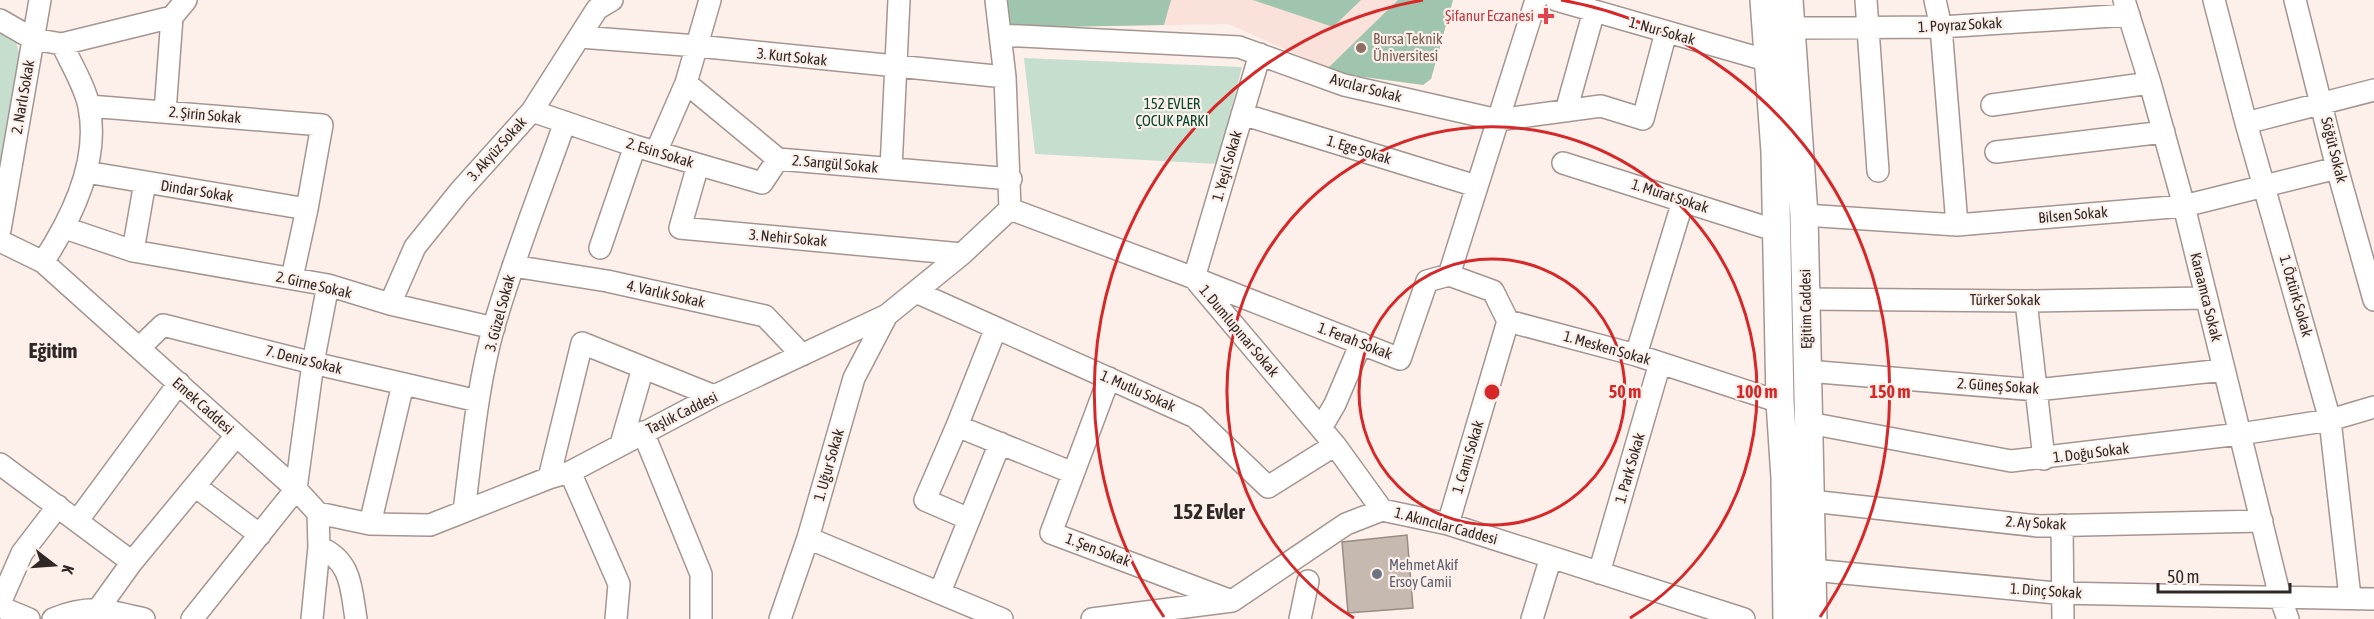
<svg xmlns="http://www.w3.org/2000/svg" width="2374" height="619" font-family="'Asap Condensed',sans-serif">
  <rect width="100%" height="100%" fill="#fdf0eb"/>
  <path fill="#fae1d9" d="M 1003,0 L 1453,0 L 1431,79 L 1423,85 L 1342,74 L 1228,24 L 1006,28 Z"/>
  <path fill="#c5dece" d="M 0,31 L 14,36 L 23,65 L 0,193 Z
    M 1024,58 L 1242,67 L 1217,164 L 1035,154 Z"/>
  <path fill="#a0c5ae" d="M 1003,0 L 1171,0 L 1164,25 L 1006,28 Z
    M 1253,0 L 1361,0 L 1333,27 Z
    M 1398,0 L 1453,0 L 1431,79 L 1423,85 L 1342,74 L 1328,68 Z"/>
  <path fill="#c6b9b0" stroke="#988c83" stroke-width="1.5" d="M 1407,535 L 1413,608 L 1348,613 L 1342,542 Z"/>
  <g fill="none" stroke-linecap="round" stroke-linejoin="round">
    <defs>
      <path id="minor" d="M 996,0 L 1005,77 L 1010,209
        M 1556,0 L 1769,61
        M 1866,0 L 1878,171
        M 1935,0 L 1941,27 L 1957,225
        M 2124,0 L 2150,83 L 2184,206 L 2280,597 L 2288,619
        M 2214,0 L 2246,123 L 2330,420 L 2350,597
        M 2295,0 L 2337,168 L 2374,300
        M 0,20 L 33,39 L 62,44 L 172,17 L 186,0
        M 1791,28 L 1941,27 L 2129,15
        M 1000,35 L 1239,47 L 1344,85 L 1498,120 L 1601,106 L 1643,119 L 1666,32
        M 580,37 L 697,46 L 1005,77
        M 1260,54 L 1194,278 L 1400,359 L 1427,281 L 1449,275 L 1536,0
        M 686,83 L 778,159 L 1011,179
        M 1992,105 L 2150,83
        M 89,106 L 322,125 L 307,209 L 292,278
        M 532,111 L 635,146 L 762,183 L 778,159
        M 1566,111 L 1594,11
        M 165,112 L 172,17
        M 1242,114 L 1476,186
        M 2246,123 L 2374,90
        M 656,152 L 686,83 L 710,0
        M 1996,152 L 2164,132
        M 1563,163 L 1777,231
        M 698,165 L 680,228 L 962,254
        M 891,169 L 899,0
        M 86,172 L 307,209
        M 1010,209 L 1194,278 L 1335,445 L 1382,510
        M 1804,215 L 1957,225 L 2184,206 L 2337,168
        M 65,228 L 133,251 L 328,285 L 390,304 L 494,328
        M 0,230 L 40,0
        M 0,241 L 43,262 L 296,489 L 318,513 L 319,547 L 312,619
        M 600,248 L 635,146
        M 133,251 L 145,182
        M 43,262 C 72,218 100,161 89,107 C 86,88 70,62 62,44
        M 513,266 L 607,281 L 765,316 L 802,355
        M 1449,275 L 1493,291 L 1508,321 L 1636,355 L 1780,402
        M 916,292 L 1195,417 L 1268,487 L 1335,445
        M 1805,299 L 2026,301 L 2205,298
        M 2026,301 L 2044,459
        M 390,304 L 415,247 L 460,191 L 532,111 L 597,9 L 612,0
        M 996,328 L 957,426 L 1073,473
        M 139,348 L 163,325 L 313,363 L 478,401
        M 1636,355 L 1683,201
        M 1807,371 L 2036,390 L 2224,370
        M 1109,378 L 1051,533 L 1229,600
        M 1809,423 L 2011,461 L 2240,434 L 2330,420 L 2374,407
        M 957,426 L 925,500 L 969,519
        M 1321,428 L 1335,404 L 1361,343
        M 643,432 L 701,574 L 701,619
        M 621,444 L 643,368
        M 0,464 L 132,562
        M 570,472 L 619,584 L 616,619
        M 549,478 L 582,343 L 714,396
        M 195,486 L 260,535
        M 1811,501 L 2038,526 L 2262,521
        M 464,511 C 472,450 477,386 494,326 C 514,257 541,190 565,122
        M 318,513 L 370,524 L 430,525 L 549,478 L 570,472 L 714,396 L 887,315 L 962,254 L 1010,209
        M 78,520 L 179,383
        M 370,524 L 403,384
        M 1448,524 L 1508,321
        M 2062,525 L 2063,619
        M 808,538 L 1002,619
        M 319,547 C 352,561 351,588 356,619
        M 1812,570 L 2056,593 L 2374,599
        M 1599,573 L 1660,363
        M 940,592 L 1000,443
        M 0,603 L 22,553 L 58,506
        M 0,607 L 29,619
        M 99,608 L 132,562 L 236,436
        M 53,619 C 90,604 108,610 144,619
        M 192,619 L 296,489 L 313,363 L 328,285
        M 780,619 L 808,538 L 854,378 L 887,315
        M 1092,619 L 1232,601 L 1346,524 L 1382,510 L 1448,524 L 1744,619
        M 1300,619 L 1308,581
        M 1532,619 L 1551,557"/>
      <path id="major" d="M 1764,0 L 1775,152 L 1780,402 L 1785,478 L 1787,619
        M 1789,0 L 1804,215 L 1813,619"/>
    </defs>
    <use href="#minor" stroke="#a49590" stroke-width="24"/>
    <use href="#major" stroke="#a49590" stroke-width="30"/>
    <use href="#minor" stroke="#fff" stroke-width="21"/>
    <use href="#major" stroke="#fff" stroke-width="27"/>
  </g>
  <g fill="none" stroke="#d62828" stroke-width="3">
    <circle cx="1492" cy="392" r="133"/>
    <path d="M1354 618A265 265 0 1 1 1630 618"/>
    <path d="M1164 617A398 398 0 0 1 1423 0M1561 0A398 398 0 0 1 1820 617"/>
  </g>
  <path fill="#e0444e" stroke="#fdf0eb" stroke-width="2" d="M1543 7h6v6h6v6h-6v6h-6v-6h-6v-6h6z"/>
  <circle fill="#8d6e63" stroke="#fdf0eb" stroke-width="2" cx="1361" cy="48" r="6"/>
  <circle fill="#6b7280" stroke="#fdf0eb" stroke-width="2" cx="1377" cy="574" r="6"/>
  <g text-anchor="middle" stroke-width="4.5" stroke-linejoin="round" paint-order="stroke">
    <g font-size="15" fill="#be3a42" stroke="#fdf0eb" text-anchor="end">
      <text x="1534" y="21">Şifanur Eczanesi</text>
    </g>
    <g font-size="15" fill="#2e2826" stroke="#fdf0eb">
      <text transform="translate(1960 25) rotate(-3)" y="5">1. Poyraz Sokak</text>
      <text transform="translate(1662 31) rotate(16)" y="5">1. Nur Sokak</text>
      <text transform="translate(792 57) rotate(6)" y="5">3. Kurt Sokak</text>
      <text transform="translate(1366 88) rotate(15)" y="5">Avcılar Sokak</text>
      <text transform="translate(23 97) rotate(-80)" y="5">2. Narlı Sokak</text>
      <text transform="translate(205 115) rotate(5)" y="5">2. Şirin Sokak</text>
      <text transform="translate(497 149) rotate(-48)" y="5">3. Akyüz Sokak</text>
      <text transform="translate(1359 150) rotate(17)" y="5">1. Ege Sokak</text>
      <text transform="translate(2334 150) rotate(76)" y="5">Söğüt Sokak</text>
      <text transform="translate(660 153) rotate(17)" y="5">2. Esin Sokak</text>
      <text transform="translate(835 164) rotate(5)" y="5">2. Sarıgül Sokak</text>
      <text transform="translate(1227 166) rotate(-74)" y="5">1. Yeşil Sokak</text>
      <text transform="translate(197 191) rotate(9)" y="5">Dindar Sokak</text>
      <text transform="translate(1670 196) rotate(18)" y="5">1. Murat Sokak</text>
      <text transform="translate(2073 215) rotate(-5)" y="5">Bilsen Sokak</text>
      <text transform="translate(788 238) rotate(5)" y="5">3. Nehir Sokak</text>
      <text transform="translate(314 285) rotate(13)" y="5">2. Girne Sokak</text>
      <text transform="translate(666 294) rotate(13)" y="5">4. Varlık Sokak</text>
      <text transform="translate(2296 296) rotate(74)" y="5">1. Öztürk Sokak</text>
      <text transform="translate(2206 297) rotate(76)" y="5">Karaamca Sokak</text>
      <text x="2005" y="305">Türker Sokak</text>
      <text transform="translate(1806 309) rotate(-91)" y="5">Eğitim Caddesi</text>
      <text transform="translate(500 313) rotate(-75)" y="5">3. Güzel Sokak</text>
      <text transform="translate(1239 331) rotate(50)" y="5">1. Dumlupınar Sokak</text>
      <text transform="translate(1355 341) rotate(21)" y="5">1. Ferah Sokak</text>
      <text transform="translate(1607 348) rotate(16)" y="5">1. Mesken Sokak</text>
      <text transform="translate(304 360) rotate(14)" y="5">7. Deniz Sokak</text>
      <text transform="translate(1998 386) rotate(4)" y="5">2. Güneş Sokak</text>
      <text transform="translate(1138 391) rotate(24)" y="5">1. Mutlu Sokak</text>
      <text transform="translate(203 406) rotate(42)" y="5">Emek Caddesi</text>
      <text transform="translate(682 413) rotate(-26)" y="5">Taşlık Caddesi</text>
      <text transform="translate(2091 453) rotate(-7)" y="5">1. Doğu Sokak</text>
      <text transform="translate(1468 457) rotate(-73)" y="5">1. Cami Sokak</text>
      <text transform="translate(829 465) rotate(-74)" y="5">1. Uğur Sokak</text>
      <text transform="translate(1630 468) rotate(-74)" y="5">1. Park Sokak</text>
      <text transform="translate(2036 523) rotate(3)" y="5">2. Ay Sokak</text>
      <text transform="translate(1446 526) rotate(15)" y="5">1. Akıncılar Caddesi</text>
      <text transform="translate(1098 550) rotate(21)" y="5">1. Şen Sokak</text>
      <text transform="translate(2046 591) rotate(4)" y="5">1. Dinç Sokak</text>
    </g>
    <g font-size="15" fill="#785e54" stroke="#fdf0eb" text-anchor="start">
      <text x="1373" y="44">Bursa Teknik<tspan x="1373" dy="17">Üniversitesi</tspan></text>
    </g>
    <g font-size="15" fill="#024729" stroke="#fdf0eb">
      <text x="1172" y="109">152 EVLER<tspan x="1172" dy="17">ÇOCUK PARKI</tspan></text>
    </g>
    <g font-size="15" fill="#5b616d" stroke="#fdf0eb" text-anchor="start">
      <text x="1389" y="570">Mehmet Akif<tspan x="1389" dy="17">Ersoy Camii</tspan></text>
    </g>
    <g font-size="21" font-weight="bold" fill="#2e2826" stroke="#fdf0eb">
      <text x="53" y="358">Eğitim</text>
      <text x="1209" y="519">152 Evler</text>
    </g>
  </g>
  <circle cx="1492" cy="392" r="9" fill="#d62828" stroke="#fdf0eb" stroke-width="3"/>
  <g font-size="18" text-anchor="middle" font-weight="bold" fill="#d62828" stroke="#fdf0eb" stroke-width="4.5" stroke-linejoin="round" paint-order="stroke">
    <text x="1625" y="398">50 m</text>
    <text x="1757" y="398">100 m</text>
    <text x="1890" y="398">150 m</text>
  </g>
  <g transform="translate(54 565) rotate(107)" stroke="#fdf0eb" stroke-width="4.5" paint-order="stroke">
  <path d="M0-4.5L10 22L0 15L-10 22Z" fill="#2e2826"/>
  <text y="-9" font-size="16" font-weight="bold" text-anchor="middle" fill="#2e2826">K</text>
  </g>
  <path d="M2158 583v9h132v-9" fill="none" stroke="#2e2826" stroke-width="3"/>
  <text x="2167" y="583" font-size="18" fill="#2e2826" stroke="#fdf0eb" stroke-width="4.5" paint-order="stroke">50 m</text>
</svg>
